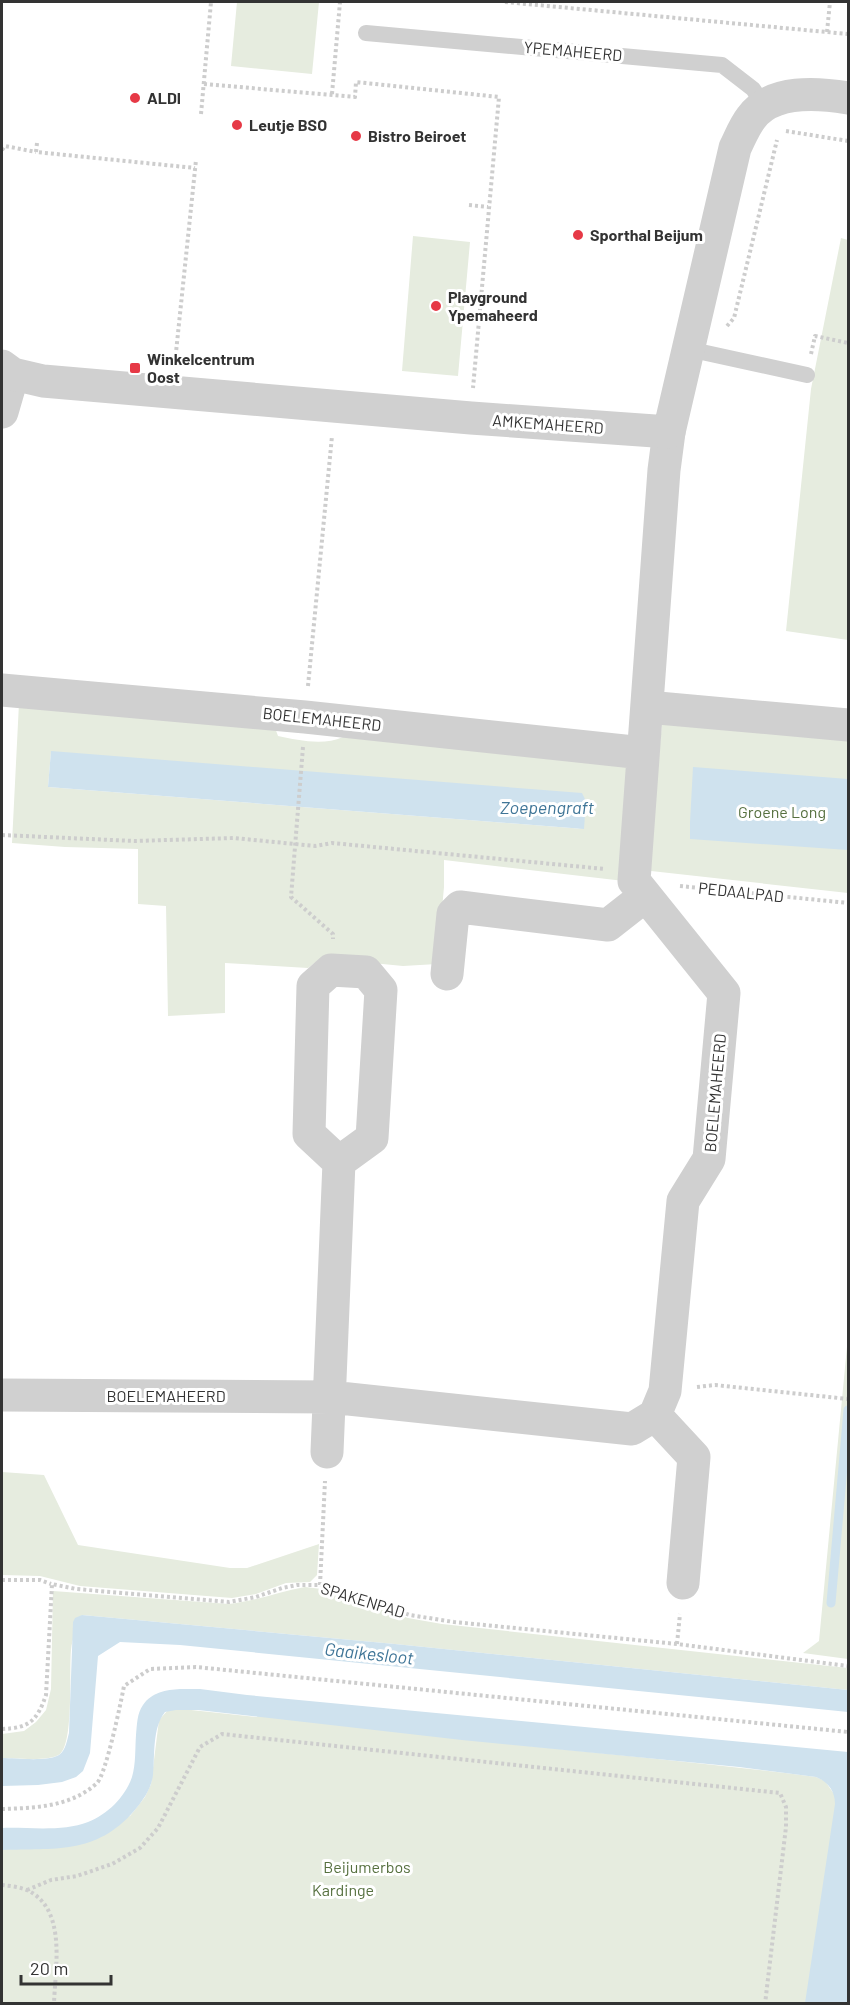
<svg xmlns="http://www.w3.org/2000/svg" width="850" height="2005" font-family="Barlow,sans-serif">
  <rect width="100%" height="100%" fill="#fff"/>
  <path fill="#e6ecdf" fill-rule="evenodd" d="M 237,2 L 319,2 L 312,74 L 231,66 Z
    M 413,236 L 470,242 L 458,376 L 402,371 Z
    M 841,238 L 848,240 L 848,640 L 786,631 L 811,389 Z
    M 19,703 L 273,722 L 278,736 C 298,740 323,746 343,737 L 634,763 L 624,881 L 444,860 L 444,887 L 437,964 L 403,966 L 321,958 L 308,968 L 225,963 L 225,1013 L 168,1016 L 166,906 L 138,904 L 138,849 L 65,847 L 12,843 ZM 51,752 L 584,829 L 48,787 Z
    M 662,724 L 848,737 L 848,893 L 651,871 L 651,837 Z
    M 848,1336 L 848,1659 L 803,1653 L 819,1641 Z
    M 2,1472 L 44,1475 L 78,1545 L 230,1568 L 247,1568 L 319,1544 L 317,1575 L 310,1582 L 286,1583 L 256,1594 L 232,1598 L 80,1586 L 40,1576 L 2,1575 Z
    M 305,1587 L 330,1590 L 408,1618 L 442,1624 L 848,1668 L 848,1690 L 395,1644 L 82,1615 C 78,1626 72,1638 71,1650 C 69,1670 74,1742 60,1754 C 50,1762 15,1758 2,1758 L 2,1734 L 24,1731 L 36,1722 L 46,1710 L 51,1689 L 53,1591 L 229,1604 C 256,1601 278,1592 305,1587 Z
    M 182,1709 L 257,1717 L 258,1714 C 444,1741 631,1753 816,1777 L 825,1781 L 834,1794 L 848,1799 L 848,2003 L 2,2004 L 2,1841 L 130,1816 L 145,1797 L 151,1784 L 159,1720 L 168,1710 Z"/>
  <path fill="#cfe2ee" d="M 51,751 L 582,793 L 586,801 L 584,829 L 48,787 Z
    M 693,767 L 848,779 L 848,850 L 690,839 L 690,822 Z
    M 82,1615 L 395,1644 L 848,1690 L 848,1712 L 180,1645 L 120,1642 L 98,1656 L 90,1753 L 83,1771 L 76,1777 L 62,1782 L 38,1785 L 2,1786 L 2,1758 C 15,1758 48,1762 59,1755 C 66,1750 67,1740 69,1733 L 73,1622 L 75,1618 Z
    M 180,1689 L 200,1689 L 247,1695 L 848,1752 L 848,2003 L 805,2003 L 835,1804 C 835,1791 828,1782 816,1777 L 739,1767 L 462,1740 L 198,1710 L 176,1710 L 165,1712 C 152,1728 155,1756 153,1775 C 151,1790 143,1800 134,1811 C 96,1855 54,1848 2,1850 L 2,1828 C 29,1827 63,1832 88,1822 C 108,1814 125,1797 132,1777 C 136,1764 135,1748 136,1735 C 137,1725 137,1713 143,1705 C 152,1692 166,1690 180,1689 Z"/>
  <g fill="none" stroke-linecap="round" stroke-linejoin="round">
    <path stroke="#cfe2ee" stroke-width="9" d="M 831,1603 L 848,1410"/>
    <path stroke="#cdcdcd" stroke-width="4" stroke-dasharray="3 3" stroke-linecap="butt" d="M 505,2 L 848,34
      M 827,32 L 830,2
      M 204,84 L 355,97 L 356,82 L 499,97 L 473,388
      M 332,94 L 340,2
      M 201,114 L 211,2
      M 786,131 L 848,141
      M 37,143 L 36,152 L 195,168
      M 2,150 L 5,146 L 36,152
      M 469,205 L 488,207
      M 727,326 L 734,318 L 777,140
      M 811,354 L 815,336 L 848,343
      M 175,362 L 196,160
      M 308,686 L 332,436
      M 303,747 L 291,897 L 333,934 L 333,939
      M 2,835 L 134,841 L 234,838 L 315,846 L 332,843 L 605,869
      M 680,886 L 848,903
      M 697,1387 L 715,1385 L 848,1399
      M 2,1580 L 40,1580 L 51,1584
      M 320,1585 L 325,1481
      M 677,1644 L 680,1614
      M 2,1729 C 29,1728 37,1721 46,1695 L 52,1584 L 76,1589 L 229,1602 L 256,1597 L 282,1588 L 297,1585 L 320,1585 L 410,1615 L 454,1622 L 677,1644 L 848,1666
      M 2,1809 C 35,1808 71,1807 97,1783 C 106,1774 121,1702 124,1686 L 150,1669 L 196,1667 L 848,1732
      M 2,1885 C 10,1886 21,1887 29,1891 C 67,1911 55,1968 54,2004
      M 27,1890 L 51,1880 L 77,1876 L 112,1864 L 140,1848 L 158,1828 L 200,1747 L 222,1734 L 780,1793 L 786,1807 L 786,1827 L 765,2004"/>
    <path stroke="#d0d0d0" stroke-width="16" d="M 366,33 L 722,65 L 753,89 L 764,105
      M 688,349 L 807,375"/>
    <path stroke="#d0d0d0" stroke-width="33" d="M 2,412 L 13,374
      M 2,690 L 305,717 L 643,753
      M 647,707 L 848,725
      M 447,974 L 453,914 L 460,907 L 608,925 L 645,896
      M 2,1395 L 330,1397 L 632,1429 L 655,1415 L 665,1391 L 683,1201 L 709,1159 L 724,993 L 634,881 L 664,470 L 669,432
      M 655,1415 L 694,1457 L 683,1583
      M 327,1452 L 339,1162 L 309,1134 L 313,986 L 331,970 L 366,972 L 381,990 L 372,1138 L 339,1162"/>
    <path stroke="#d0d0d0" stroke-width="33" d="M 2,366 L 13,374 L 43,381 L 471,418 L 669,432 L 735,148 C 740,138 744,127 751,118 C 772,89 818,93 848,98"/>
  </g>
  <g fill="#e63946" stroke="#fff" stroke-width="2">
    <circle cx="135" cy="98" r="6"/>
    <circle cx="237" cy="125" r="6"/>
    <circle cx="356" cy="136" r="6"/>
    <circle cx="578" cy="235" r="6"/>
    <circle cx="436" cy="306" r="6"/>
    <rect x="129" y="362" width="12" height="12" rx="3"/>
  </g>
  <g text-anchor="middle" stroke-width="6" stroke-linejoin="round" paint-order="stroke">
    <g font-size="16" fill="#333" stroke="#fff">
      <text transform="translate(573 51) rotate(5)" y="6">YPEMAHEERD</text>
      <text transform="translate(548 424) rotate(4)" y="6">AMKEMAHEERD</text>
      <text transform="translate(322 719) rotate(6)" y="6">BOELEMAHEERD</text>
      <text transform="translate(741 892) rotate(6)" y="6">PEDAALPAD</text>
      <text transform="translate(715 1093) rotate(-85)" y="6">BOELEMAHEERD</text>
      <text x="166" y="1402">BOELEMAHEERD</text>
      <text transform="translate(363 1600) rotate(17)" y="6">SPAKENPAD</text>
    </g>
    <g font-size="16" font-weight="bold" fill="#333" stroke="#fff" text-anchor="start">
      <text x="147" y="104">ALDI</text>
      <text x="249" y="131">Leutje BSO</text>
      <text x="368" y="142">Bistro Beiroet</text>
      <text x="590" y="241">Sporthal Beijum</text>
      <text x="448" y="303">Playground<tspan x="448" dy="18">Ypemaheerd</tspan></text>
      <text x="147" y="365">Winkelcentrum<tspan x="147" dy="18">Oost</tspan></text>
    </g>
    <g font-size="16" fill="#56703f" stroke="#fff">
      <text x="782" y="818">Groene Long</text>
      <text x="367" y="1873">Beijumerbos</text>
      <text x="343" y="1896">Kardinge</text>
    </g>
    <g font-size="18" font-style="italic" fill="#3f7597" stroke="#fff">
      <text x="547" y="814">Zoepengraft</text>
      <text transform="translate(369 1654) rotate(6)" y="6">Gaaikesloot</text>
    </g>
  </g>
  <rect width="850" height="2005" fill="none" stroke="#333333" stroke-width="6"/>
  <path d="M21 1975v9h90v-9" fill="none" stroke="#333333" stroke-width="3"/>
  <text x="30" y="1975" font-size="18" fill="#333333" stroke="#ffffff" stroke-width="4.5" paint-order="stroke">20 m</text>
</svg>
